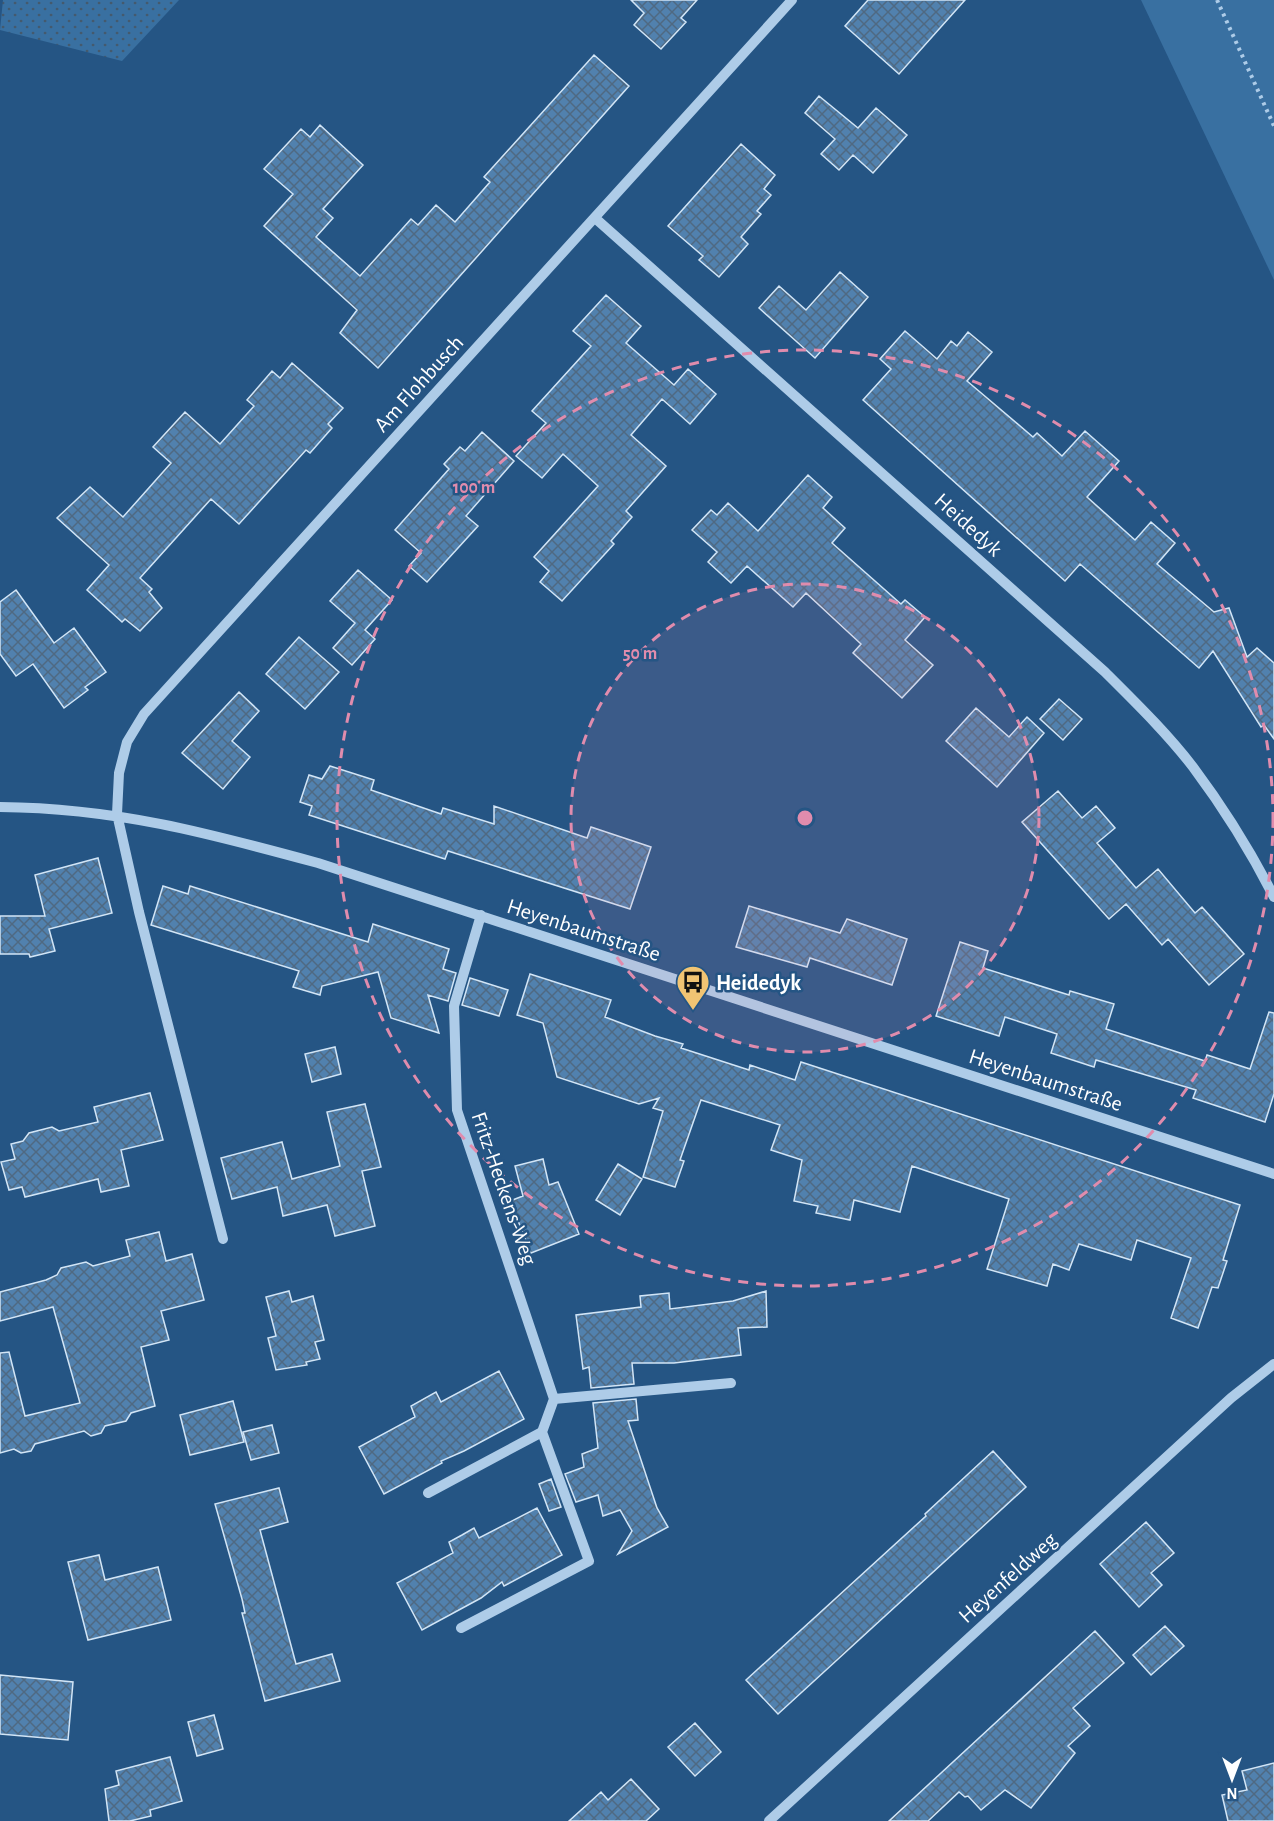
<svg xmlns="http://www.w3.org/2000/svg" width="1274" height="1821" font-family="'Alegreya Sans',sans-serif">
  <defs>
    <pattern id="grass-dots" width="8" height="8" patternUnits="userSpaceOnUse" patternTransform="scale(1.5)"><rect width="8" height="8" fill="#3970a1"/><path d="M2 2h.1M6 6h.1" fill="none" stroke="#445a6e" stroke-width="1.8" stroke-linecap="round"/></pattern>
    <pattern id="building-cross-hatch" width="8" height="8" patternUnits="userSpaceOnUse" patternTransform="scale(1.5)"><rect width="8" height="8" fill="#5181ae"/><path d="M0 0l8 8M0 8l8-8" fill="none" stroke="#4f6982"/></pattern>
  </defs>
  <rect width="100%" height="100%" fill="#255584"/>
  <path fill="url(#grass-dots)" d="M 3,0 L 179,0 L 122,61 L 0,30 Z"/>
  <path fill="#3970a1" d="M 1141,0 L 1274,0 L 1274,280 Z"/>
  <path fill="url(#building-cross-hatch)" stroke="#d2e5f6" stroke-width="1.5" d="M 631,0 L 697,0 L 681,18 L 686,22 L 661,49 L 634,25 L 644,13 Z
    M 868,0 L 965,0 L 899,74 L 845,26 Z
    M 594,55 L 629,86 L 378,368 L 340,333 L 357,310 L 264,226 L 293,194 L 264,169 L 301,129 L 310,137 L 320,125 L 363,165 L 323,209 L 333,218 L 316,237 L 360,276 L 411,219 L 418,225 L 436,205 L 455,222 L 490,182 L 484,177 Z
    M 819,96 L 858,128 L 876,108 L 907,135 L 873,173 L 853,155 L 839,170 L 821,154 L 835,139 L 805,113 Z
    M 741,144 L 775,175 L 764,189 L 771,195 L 757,211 L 761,214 L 741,237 L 748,244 L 719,277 L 699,260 L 703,256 L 668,226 Z
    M 840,272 L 868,297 L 815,358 L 759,308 L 779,286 L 806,310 Z
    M 606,295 L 641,326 L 626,343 L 674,385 L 688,369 L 716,394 L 690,424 L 662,399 L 631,435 L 666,466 L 626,511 L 632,517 L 611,541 L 614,544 L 562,601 L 540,582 L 549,571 L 534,557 L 598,486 L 563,454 L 542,478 L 516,456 L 546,423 L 532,411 L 591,346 L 573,331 Z
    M 905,331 L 937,359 L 951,341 L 957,346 L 968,332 L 992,352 L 967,381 L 1033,437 L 1037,433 L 1062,456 L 1085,431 L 1119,461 L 1087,497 L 1135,540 L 1151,522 L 1175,543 L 1157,564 L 1214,612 L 1229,608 L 1247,657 L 1257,648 L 1274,663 L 1274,739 L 1264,725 L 1261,727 L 1213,651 L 1199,668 L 1080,564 L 1065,581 L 863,400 L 891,369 L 880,359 Z
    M 292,363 L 343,408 L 328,424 L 332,428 L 310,453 L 306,450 L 239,524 L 211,499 L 140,578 L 152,589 L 149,592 L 162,608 L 140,631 L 125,619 L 122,622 L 87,590 L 109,565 L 57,518 L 90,487 L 123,517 L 171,463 L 153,447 L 185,412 L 220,444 L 254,406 L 247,400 L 272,371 L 280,378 Z
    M 482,432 L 514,461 L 466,516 L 478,526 L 427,582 L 409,566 L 421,553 L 395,530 L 449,469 L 444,464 L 460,447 L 465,451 Z
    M 808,475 L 832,497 L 823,508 L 845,528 L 832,543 L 901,604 L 905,600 L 925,617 L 905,640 L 933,665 L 902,698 L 853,653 L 861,644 L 806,593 L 793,607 L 747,566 L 731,583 L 708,562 L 717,552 L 692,530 L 711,510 L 717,515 L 728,503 L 758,531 Z
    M 358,570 L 392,600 L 365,630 L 375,639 L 352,665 L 333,648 L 355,623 L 330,601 Z
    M 16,590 L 54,643 L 74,628 L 106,672 L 85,687 L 88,690 L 64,708 L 33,664 L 16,676 L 0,654 L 0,602 Z
    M 299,637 L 339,672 L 305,709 L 266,674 Z
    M 239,692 L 259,711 L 232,741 L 250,757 L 223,789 L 182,753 Z
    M 1059,699 L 1082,719 L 1063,740 L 1040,719 Z
    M 976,708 L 1009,737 L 1027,717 L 1044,733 L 997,787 L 946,741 Z
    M 330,766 L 374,780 L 371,790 L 441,814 L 443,808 L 494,824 L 494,806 L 587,838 L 591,827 L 651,847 L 630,909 L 448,851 L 445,859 L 309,815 L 312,806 L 300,802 L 309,775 L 322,779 Z
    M 1058,791 L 1082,818 L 1096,806 L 1115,828 L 1097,843 L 1136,888 L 1158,869 L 1195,913 L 1202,907 L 1244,954 L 1209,985 L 1168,939 L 1162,945 L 1126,904 L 1109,919 L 1022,822 Z
    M 98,858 L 112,913 L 49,929 L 55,951 L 30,957 L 29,954 L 0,954 L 0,916 L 45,916 L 35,875 Z
    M 163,886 L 188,894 L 190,886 L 368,942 L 373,924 L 449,949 L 443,969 L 456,973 L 448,1001 L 428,995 L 439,1033 L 391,1018 L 378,972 L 322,986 L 320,995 L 293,987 L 299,971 L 151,925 Z
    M 749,906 L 840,933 L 847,919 L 907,939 L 892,985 L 810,958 L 807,967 L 736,947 Z
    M 960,942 L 988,951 L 983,968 L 1069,995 L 1070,991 L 1114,1004 L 1106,1029 L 1205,1061 L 1207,1055 L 1250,1069 L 1269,1012 L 1274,1013 L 1274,1094 L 1265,1122 L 1193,1098 L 1196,1090 L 1096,1060 L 1094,1067 L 1051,1053 L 1057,1034 L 1005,1017 L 999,1036 L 936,1016 Z
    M 530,974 L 611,1000 L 605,1017 L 655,1036 L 683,1044 L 681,1048 L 749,1070 L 750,1065 L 795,1080 L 801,1062 L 1240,1205 L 1223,1260 L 1227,1261 L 1218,1288 L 1212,1287 L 1198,1328 L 1171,1318 L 1191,1258 L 1137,1240 L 1131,1260 L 1079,1244 L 1069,1270 L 1053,1264 L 1047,1286 L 987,1269 L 1009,1199 L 912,1166 L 900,1212 L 854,1200 L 850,1220 L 816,1213 L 818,1206 L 794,1201 L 802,1160 L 771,1150 L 780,1125 L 701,1100 L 680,1160 L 684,1161 L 675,1187 L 643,1177 L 663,1111 L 653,1108 L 659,1098 L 639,1104 L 557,1077 L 543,1023 L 517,1015 Z
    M 470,978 L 508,990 L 499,1016 L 462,1005 Z
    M 335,1047 L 341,1074 L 312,1082 L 305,1054 Z
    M 150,1093 L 163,1140 L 121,1150 L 129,1186 L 101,1192 L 98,1179 L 25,1197 L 22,1187 L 9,1190 L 1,1162 L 15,1159 L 11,1144 L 23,1141 L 29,1133 L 52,1127 L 59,1131 L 98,1122 L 94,1107 Z
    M 365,1104 L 381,1167 L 362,1171 L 375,1226 L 335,1236 L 327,1205 L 283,1216 L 277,1187 L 232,1199 L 221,1158 L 282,1142 L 292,1179 L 340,1166 L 327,1112 Z
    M 543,1159 L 549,1185 L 558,1182 L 579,1234 L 531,1253 L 510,1201 L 523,1196 L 515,1166 Z
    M 618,1164 L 642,1179 L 620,1215 L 596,1200 Z
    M 159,1232 L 166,1261 L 192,1254 L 204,1300 L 161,1311 L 169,1340 L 141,1347 L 155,1406 L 131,1413 L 126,1421 L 105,1426 L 101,1433 L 91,1436 L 84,1431 L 35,1444 L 31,1451 L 21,1453 L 14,1449 L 0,1453 L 0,1353 L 9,1352 L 25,1416 L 80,1403 L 53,1307 L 0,1321 L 0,1292 L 46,1280 L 57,1275 L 61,1268 L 86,1262 L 93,1266 L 130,1256 L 126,1240 Z
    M 289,1291 L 292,1302 L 313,1296 L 324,1340 L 315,1342 L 320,1359 L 306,1362 L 307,1365 L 276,1370 L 268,1338 L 276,1336 L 266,1297 Z
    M 766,1291 L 767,1327 L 738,1328 L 741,1355 L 674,1363 L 632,1363 L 634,1384 L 591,1388 L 589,1367 L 583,1369 L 576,1315 L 641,1307 L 640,1296 L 669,1293 L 670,1309 L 733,1301 Z
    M 499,1371 L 524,1419 L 464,1451 L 441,1461 L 442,1463 L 384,1494 L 359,1447 L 415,1417 L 411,1406 L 436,1392 L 441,1402 Z
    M 636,1399 L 638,1420 L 628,1421 L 657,1508 L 668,1527 L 618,1554 L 632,1531 L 620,1510 L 603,1516 L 598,1495 L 576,1502 L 565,1474 L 584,1467 L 582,1454 L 598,1448 L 593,1403 Z
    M 233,1401 L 244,1442 L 190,1455 L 180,1415 Z
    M 272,1425 L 279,1453 L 251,1460 L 243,1432 Z
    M 993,1451 L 1026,1487 L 778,1714 L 746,1680 L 926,1516 L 925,1514 Z
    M 551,1479 L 561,1507 L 549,1511 L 539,1484 Z
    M 279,1488 L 288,1522 L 260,1530 L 296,1664 L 332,1654 L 340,1681 L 265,1701 L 242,1613 L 245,1613 L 242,1599 L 215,1504 Z
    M 537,1508 L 562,1555 L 504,1586 L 502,1582 L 481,1598 L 422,1630 L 397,1583 L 453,1553 L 449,1542 L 462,1535 L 474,1528 L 479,1538 Z
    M 1146,1522 L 1174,1553 L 1151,1573 L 1162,1585 L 1139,1607 L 1100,1564 Z
    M 99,1555 L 105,1580 L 158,1567 L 171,1620 L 88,1640 L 68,1562 Z
    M 1165,1626 L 1184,1646 L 1151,1675 L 1133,1655 Z
    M 1095,1631 L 1124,1663 L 1073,1708 L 1090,1726 L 1068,1746 L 1075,1753 L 1031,1808 L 1005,1790 L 981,1810 L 968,1796 L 965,1797 L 959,1792 L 928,1821 L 889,1821 Z
    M 0,1675 L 73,1682 L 68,1740 L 0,1734 Z
    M 214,1715 L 223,1749 L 197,1756 L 188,1722 Z
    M 695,1723 L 721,1752 L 695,1776 L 668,1747 Z
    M 170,1757 L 182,1801 L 150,1810 L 151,1816 L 130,1821 L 109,1821 L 105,1789 L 119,1785 L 116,1771 Z
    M 1274,1763 L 1274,1821 L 1228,1821 L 1222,1795 L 1247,1790 L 1242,1771 Z
    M 631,1779 L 659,1809 L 646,1821 L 569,1821 L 601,1792 L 608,1800 Z"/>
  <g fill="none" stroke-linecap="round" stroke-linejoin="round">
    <path stroke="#aecce8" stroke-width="4" stroke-dasharray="3 4.5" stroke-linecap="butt" d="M 1217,0 L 1274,126"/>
    <path stroke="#aecce8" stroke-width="10" d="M 595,218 L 1105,672 C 1135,702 1167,733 1193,767 C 1223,807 1251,852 1274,897
      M 0,807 C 116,808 208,833 318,863 L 1274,1174
      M 481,915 L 454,1006 L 457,1110 L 554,1399 L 731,1383
      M 223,1239 L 139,912 L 117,814 L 119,773 L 127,742 L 144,714 L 792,0
      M 428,1493 L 542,1432
      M 461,1628 L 589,1561 L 542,1432 L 554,1399
      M 769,1821 L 1231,1398 L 1274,1364"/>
  </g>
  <circle cx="805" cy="818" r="234" fill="#e08cad" fill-opacity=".12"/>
  <g fill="none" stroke="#e08cad" stroke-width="3" stroke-dasharray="10 8">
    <circle cx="805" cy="818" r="234"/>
    <circle cx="805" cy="818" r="468"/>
  </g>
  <defs>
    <symbol id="bus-pin" viewBox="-11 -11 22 30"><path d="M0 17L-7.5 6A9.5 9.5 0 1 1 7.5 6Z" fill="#f1c473" stroke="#255584"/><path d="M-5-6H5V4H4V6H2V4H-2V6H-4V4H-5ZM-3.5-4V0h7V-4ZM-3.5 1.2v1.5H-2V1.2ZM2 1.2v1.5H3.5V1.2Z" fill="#111"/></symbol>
  </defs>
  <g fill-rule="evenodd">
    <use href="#bus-pin" x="674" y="963" width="38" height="52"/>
  </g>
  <g text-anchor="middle" stroke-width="5" stroke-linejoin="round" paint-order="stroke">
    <g font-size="22" fill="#fff" stroke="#255584">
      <text transform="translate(418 383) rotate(-48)" y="8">Am Flohbusch</text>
      <text transform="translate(969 524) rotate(42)" y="8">Heidedyk</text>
      <text transform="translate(584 929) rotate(18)" y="8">Heyenbaumstraße</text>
      <text transform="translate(1046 1079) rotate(18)" y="8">Heyenbaumstraße</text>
      <text transform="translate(505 1188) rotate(71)" y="8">Fritz-Heckens-Weg</text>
      <text transform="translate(1007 1577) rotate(-42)" y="8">Heyenfeldweg</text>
    </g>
    <g font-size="22" font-weight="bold" fill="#fff" stroke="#255584" text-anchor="start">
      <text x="716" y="990">Heidedyk</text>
    </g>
  </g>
  <circle cx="805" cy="818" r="9" fill="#e08cad" stroke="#255584" stroke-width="3"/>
  <g font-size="18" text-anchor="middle" font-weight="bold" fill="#e08cad" stroke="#255584" stroke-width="5" stroke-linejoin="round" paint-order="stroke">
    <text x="474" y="493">100 m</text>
    <text x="640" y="659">50 m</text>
  </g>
  <g transform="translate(1232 1779) rotate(180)" stroke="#255584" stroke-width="4.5" paint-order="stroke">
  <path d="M0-4.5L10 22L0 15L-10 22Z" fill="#ffffff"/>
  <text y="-9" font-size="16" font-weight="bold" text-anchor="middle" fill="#ffffff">N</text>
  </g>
</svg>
